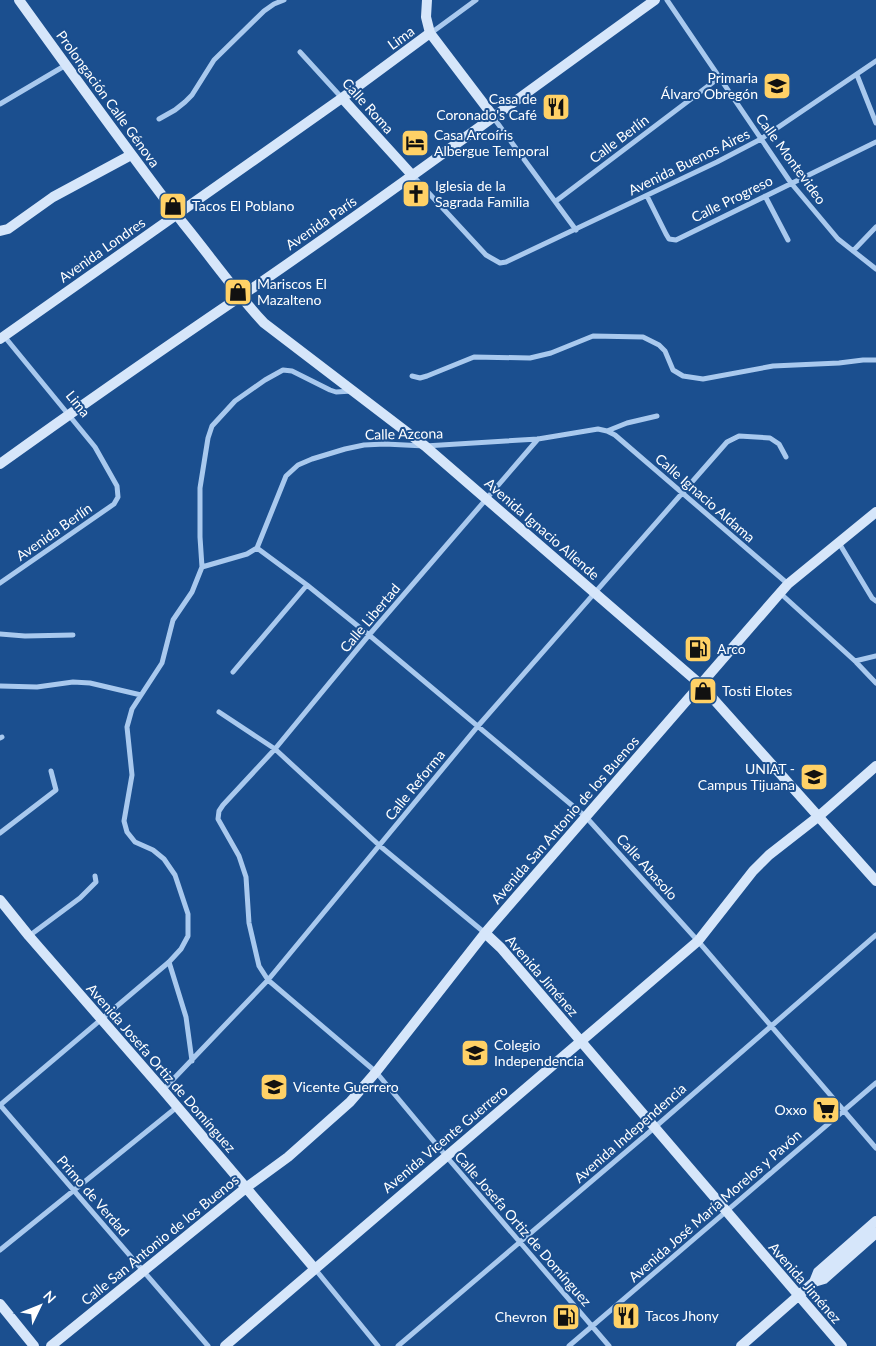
<svg xmlns="http://www.w3.org/2000/svg" width="876" height="1346" font-family="Lato,sans-serif">
  <rect width="100%" height="100%" fill="#1b4f8f"/>
  <g fill="none" stroke-linecap="round" stroke-linejoin="round">
    <path stroke="#a9c9ee" stroke-width="5" d="M 667,0 L 791,183 L 838,239 L 876,269
      M 431,33 L 476,0
      M 300,52 L 342,98
      M 857,75 L 876,123
      M 0,104 L 66,65
      M 493,117 L 576,230
      M 159,119 L 175,110 L 185,102 L 192,95 L 214,60 L 264,11 L 274,4 L 284,0
      M 413,176 L 486,255 L 500,263 L 506,262 L 717,162 L 761,139 L 876,61
      M 647,196 L 666,234 L 669,239 L 676,240 L 876,142
      M 765,196 L 788,240
      M 556,201 L 720,77
      M 853,251 L 876,227
      M 412,376 L 420,378 L 427,376 L 474,357 L 530,358 L 551,353 L 593,336 L 643,337 L 659,345 L 665,351 L 673,370 L 683,376 L 703,379 L 773,366 L 839,363 L 863,360 L 876,360
      M 607,431 L 627,423 L 657,416
      M 538,439 L 369,635 L 275,749 L 223,805 L 219,811 L 218,819 L 239,856 L 246,877 L 249,923 L 259,966 L 268,980 L 376,1072 L 446,1156 L 609,1346
      M 839,543 L 872,598 L 876,601
      M 257,548 L 307,585 L 369,635 L 586,817 L 698,941 L 876,1148
      M 257,548 L 286,476 L 298,465 L 312,459 L 345,449 L 364,445 L 385,444 L 425,446 L 538,439 L 598,429 L 607,431 L 615,435 L 788,584
      M 202,567 L 247,554 L 257,548
      M 0,583 L 114,504 L 118,497 L 117,486 L 95,447 L 4,336
      M 780,593 L 855,661 L 876,683
      M 0,634 L 25,636 L 73,635
      M 855,661 L 876,656
      M 233,672 L 307,585
      M 0,686 L 37,687 L 73,682 L 90,683 L 141,695
      M 219,712 L 275,749 L 380,846 L 485,933
      M 0,738 L 2,737
      M 0,833 L 56,790 L 51,771
      M 29,936 L 80,898 L 96,882 L 95,876
      M 169,962 L 186,1017 L 192,1061
      M 163,1090 L 268,980 L 478,726 L 727,442 L 739,436 L 770,438 L 779,444 L 786,457
      M 0,1105 L 169,962 L 181,949 L 188,936 L 188,914 L 175,875 L 164,859 L 153,850 L 135,842 L 127,832 L 124,821 L 132,775 L 127,727 L 132,709 L 162,663 L 173,620 L 192,592 L 202,567 L 200,537 L 200,488 L 208,438 L 212,426 L 235,401 L 265,380 L 283,370 L 292,371 L 330,390 L 336,392 L 352,391
      M 0,1105 L 208,1346
      M 0,1250 L 177,1107
      M 315,1269 L 378,1346
      M 398,1346 L 654,1128 L 876,935
      M 569,1346 L 876,1083"/>
    <path stroke="#d6e6fa" stroke-width="10" d="M 19,0 C 73,75 127,150 183,223 C 210,256 235,292 264,323 L 425,446 L 700,684 L 876,881
      M 427,0 L 426,17 L 430,33 L 493,116
      M 342,98 L 412,175
      M 0,231 L 8,229 L 53,197 L 131,155
      M 0,339 L 342,98 L 430,33
      M 0,464 C 79,407 160,351 241,296 C 382,200 517,99 655,0
      M 0,900 L 29,936 L 163,1090 L 315,1269
      M 485,933 L 501,948 L 842,1346
      M 814,1282 L 818,1272 L 876,1221
      M 0,1304 L 34,1346
      M 51,1346 L 247,1187 L 288,1157 L 350,1102 L 376,1072 L 485,933 L 780,593 L 788,584 L 876,512
      M 225,1346 L 698,941 L 753,871 L 769,855 L 819,816 L 876,766
      M 741,1346 L 814,1282 L 824,1279 L 876,1233"/>
  </g>
  <defs>
    <symbol id="school-square" viewBox="-11 -11 22 22"><rect x="-9" y="-9" width="18" height="18" rx="4" fill="#ffd166" stroke="#1b4f8f"/><path d="M0-5L7-2L0 1L-7-2ZM-4 1L0 2.5L4 1V4Q0 6-4 4Z" fill="#111"/></symbol>
    <symbol id="restaurant-square" viewBox="-11 -11 22 22"><rect x="-9" y="-9" width="18" height="18" rx="4" fill="#ffd166" stroke="#1b4f8f"/><path d="M-5-6h1v4h1v-4h1v4h1v-4h1v5L-1.5 .5V6h-2V.5L-5-1ZM5-6V6H3V1.5H1.5Q1.5-4 5-6Z" fill="#111"/></symbol>
    <symbol id="hotel-square" viewBox="-11 -11 22 22"><rect x="-9" y="-9" width="18" height="18" rx="4" fill="#ffd166" stroke="#1b4f8f"/><path d="M-6-4.5h1.5V1H6V5H4.5V3h-9V5H-6ZM-4 0a1.8 1.8 0 1 1 3.6 0ZM.5 0V-2.5h3Q6-2.5 6 0Z" fill="#111"/></symbol>
    <symbol id="church-square" viewBox="-11 -11 22 22"><rect x="-9" y="-9" width="18" height="18" rx="4" fill="#ffd166" stroke="#1b4f8f"/><path d="M-1.2-6h2.4v3.5h3.3v2.4h-3.3V6h-2.4V-.1h-3.3v-2.4h3.3Z" fill="#111"/></symbol>
    <symbol id="shop-square" viewBox="-11 -11 22 22"><rect x="-9" y="-9" width="18" height="18" rx="4" fill="#ffd166" stroke="#1b4f8f"/><path d="M-5-2.5h2.3a2.7 3.5 0 0 1 5.4 0H5L5.5 6h-11ZM-1.5-2.5h3a1.5 2.3 0 0 0-3 0Z" fill="#111"/></symbol>
    <symbol id="fuel-square" viewBox="-11 -11 22 22"><rect x="-9" y="-9" width="18" height="18" rx="4" fill="#ffd166" stroke="#1b4f8f"/><path d="M-5.5-6h7V0h2V4h1.3V-2.5L3-4.5l.8-.8L6-3V5H2.5V1h-1V6h-7ZM-4.2-4.7v3.2H.2V-4.7Z" fill="#111"/></symbol>
    <symbol id="university-square" viewBox="-11 -11 22 22"><rect x="-9" y="-9" width="18" height="18" rx="4" fill="#ffd166" stroke="#1b4f8f"/><path d="M0-5L7-2L0 1L-7-2ZM-4 1L0 2.5L4 1V4Q0 6-4 4Z" fill="#111"/></symbol>
    <symbol id="supermarket-square" viewBox="-11 -11 22 22"><rect x="-9" y="-9" width="18" height="18" rx="4" fill="#ffd166" stroke="#1b4f8f"/><path d="M-6-5.5h2.5l.6 2H6L4.5 2H-2.5L-4.4-4H-6ZM-1.5 3.2a1.3 1.3 0 1 0 .1 0ZM3 3.2a1.3 1.3 0 1 0 .1 0Z" fill="#111"/></symbol>
  </defs>
  <g fill-rule="evenodd">
    <use href="#school-square" x="761" y="70" width="32" height="32"/>
    <use href="#restaurant-square" x="540" y="91" width="32" height="32"/>
    <use href="#hotel-square" x="399" y="127" width="32" height="32"/>
    <use href="#church-square" x="400" y="178" width="32" height="32"/>
    <use href="#shop-square" x="157" y="190" width="32" height="32"/>
    <use href="#shop-square" x="222" y="276" width="32" height="32"/>
    <use href="#fuel-square" x="682" y="633" width="32" height="32"/>
    <use href="#shop-square" x="687" y="675" width="32" height="32"/>
    <use href="#university-square" x="798" y="761" width="32" height="32"/>
    <use href="#school-square" x="459" y="1037" width="32" height="32"/>
    <use href="#school-square" x="258" y="1071" width="32" height="32"/>
    <use href="#supermarket-square" x="810" y="1094" width="32" height="32"/>
    <use href="#restaurant-square" x="610" y="1300" width="32" height="32"/>
    <use href="#fuel-square" x="550" y="1301" width="32" height="32"/>
  </g>
  <g text-anchor="middle" stroke-width="4" stroke-linejoin="round" paint-order="stroke">
    <g font-size="14" fill="#fff" stroke="#1b4f8f">
      <text transform="translate(401 38) rotate(-36)" y="5">Lima</text>
      <text transform="translate(108 99) rotate(54)" y="5">Prolongación Calle Génova</text>
      <text transform="translate(368 106) rotate(48)" y="5">Calle Roma</text>
      <text transform="translate(619 139) rotate(-37)" y="5">Calle Berlín</text>
      <text transform="translate(791 159) rotate(54)" y="5">Calle Montevideo</text>
      <text transform="translate(689 162) rotate(-26)" y="5">Avenida Buenos Aires</text>
      <text transform="translate(732 199) rotate(-26)" y="5">Calle Progreso</text>
      <text transform="translate(321 223) rotate(-35)" y="5">Avenida París</text>
      <text transform="translate(102 250) rotate(-35)" y="5">Avenida Londres</text>
      <text transform="translate(78 404) rotate(51)" y="5">Lima</text>
      <text transform="translate(404 434) rotate(-1)" y="5">Calle Azcona</text>
      <text transform="translate(705 498) rotate(41)" y="5">Calle Ignacio Aldama</text>
      <text transform="translate(542 529) rotate(41)" y="5">Avenida Ignacio Allende</text>
      <text transform="translate(54 532) rotate(-35)" y="5">Avenida Berlín</text>
      <text transform="translate(370 618) rotate(-50)" y="5">Calle Libertad</text>
      <text transform="translate(415 785) rotate(-51)" y="5">Calle Reforma</text>
      <text transform="translate(565 820) rotate(-49)" y="5">Avenida San Antonio de los Buenos</text>
      <text transform="translate(647 867) rotate(48)" y="5">Calle Abasolo</text>
      <text transform="translate(542 976) rotate(49)" y="5">Avenida Jiménez</text>
      <text transform="translate(161 1068) rotate(49)" y="5">Avenida Josefa Ortiz de Domínguez</text>
      <text transform="translate(630 1133) rotate(-41)" y="5">Avenida Independencia</text>
      <text transform="translate(445 1139) rotate(-40)" y="5">Avenida Vicente Guerrero</text>
      <text transform="translate(93 1196) rotate(49)" y="5">Primo de Verdad</text>
      <text transform="translate(715 1206) rotate(-41)" y="5">Avenida José María Morelos y Pavón</text>
      <text transform="translate(523 1229) rotate(49)" y="5">Calle Josefa Ortiz de Domínguez</text>
      <text transform="translate(160 1240) rotate(-39)" y="5">Calle San Antonio de los Buenos</text>
      <text transform="translate(805 1283) rotate(49)" y="5">Avenida Jiménez</text>
    </g>
    <g font-size="14" fill="#fff" stroke="#1b4f8f" text-anchor="start">
      <text x="758" y="83" text-anchor="end">Primaria<tspan x="758" dy="16">Álvaro Obregón</tspan></text>
      <text x="537" y="104" text-anchor="end">Casa de<tspan x="537" dy="16">Coronado's Café</tspan></text>
      <text x="434" y="140">Casa Arcoíris<tspan x="434" dy="16">Albergue Temporal</tspan></text>
      <text x="435" y="191">Iglesia de la<tspan x="435" dy="16">Sagrada Familia</tspan></text>
      <text x="192" y="211">Tacos El Poblano</text>
      <text x="257" y="289">Mariscos El<tspan x="257" dy="16">Mazalteno</tspan></text>
      <text x="717" y="654">Arco</text>
      <text x="722" y="696">Tosti Elotes</text>
      <text x="795" y="774" text-anchor="end">UNIAT -<tspan x="795" dy="16">Campus Tijuana</tspan></text>
      <text x="494" y="1050">Colegio<tspan x="494" dy="16">Independencia</tspan></text>
      <text x="293" y="1092">Vicente Guerrero</text>
      <text x="807" y="1115" text-anchor="end">Oxxo</text>
      <text x="645" y="1321">Tacos Jhony</text>
      <text x="547" y="1322" text-anchor="end">Chevron</text>
    </g>
  </g>
  <g transform="translate(40 1306) rotate(47)" stroke="#1b4f8f" stroke-width="4" paint-order="stroke">
  <path d="M0-4L9 19L0 12L-9 19Z" fill="#ffffff"/>
  <text y="-8" font-size="14" font-weight="bold" text-anchor="middle" fill="#ffffff">N</text>
  </g>
</svg>
